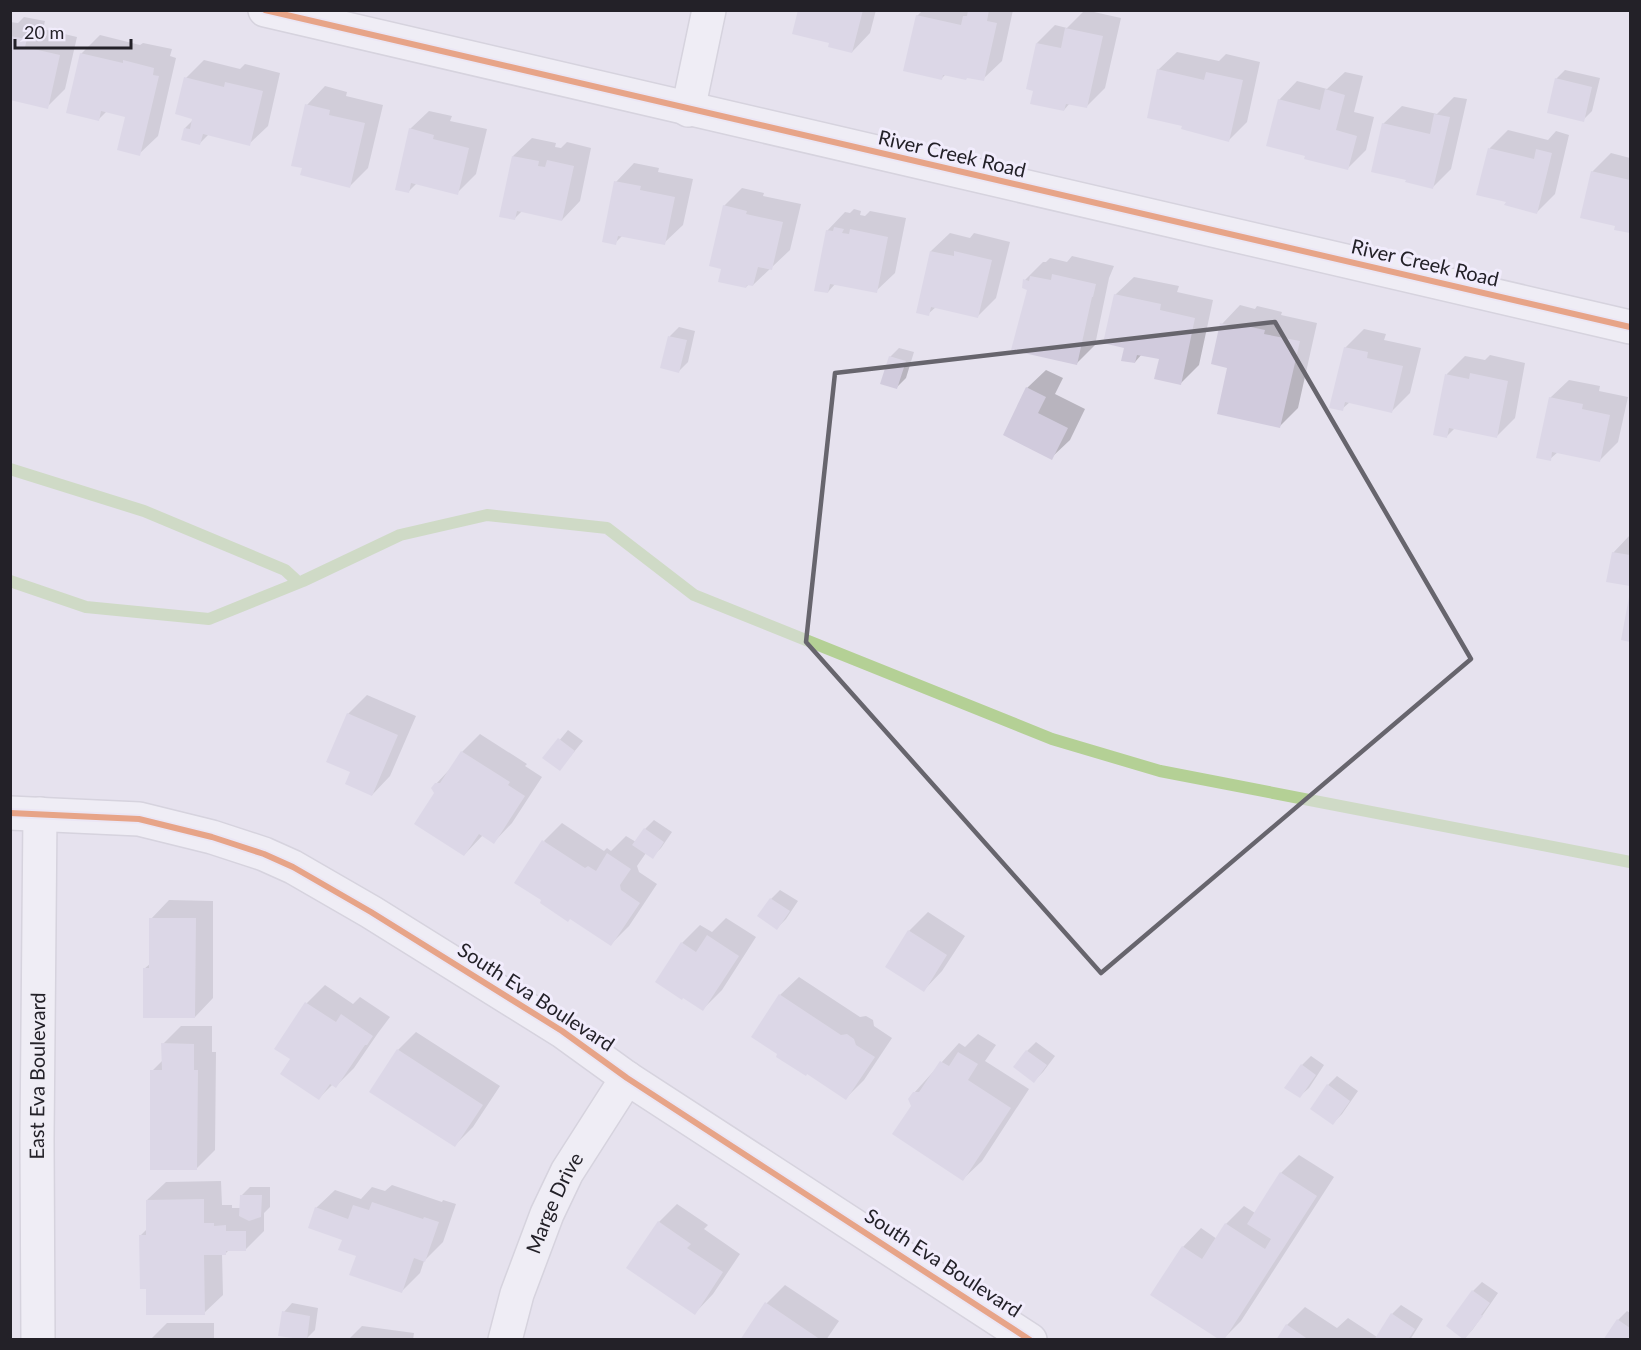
<svg xmlns="http://www.w3.org/2000/svg" width="1641" height="1350" font-family="Lato,sans-serif">
  <rect width="100%" height="100%" fill="#e6e2ee"/>
  <path fill="#0003" d="M 799,10 L 876,10 L 870,33 L 852,52 L 831,42 Z
    M 923,10 L 1013,10 L 1002,61 L 983,79 L 946,74 L 942,78 L 917,16 Z
    M 1085,10 L 1121,18 L 1105,88 L 1087,106 L 1070,103 L 1064,110 L 1035,90 L 1037,43 L 1055,25 L 1067,28 Z
    M 24,17 L 45,21 L 43,29 L 77,37 L 65,89 L 47,107 L 10,99 L 10,22 L 18,23 Z
    M 100,35 L 140,45 L 143,43 L 172,49 L 170,56 L 176,58 L 158,136 L 139,154 L 127,116 L 107,111 L 99,119 L 81,54 Z
    M 1177,52 L 1219,61 L 1226,54 L 1260,62 L 1247,122 L 1229,140 L 1158,70 Z
    M 204,60 L 240,69 L 245,64 L 280,73 L 268,126 L 249,144 L 209,134 L 200,143 L 185,128 L 195,118 L 186,78 Z
    M 1565,70 L 1600,78 L 1592,111 L 1583,120 L 1556,79 Z
    M 1345,72 L 1363,76 L 1354,112 L 1374,117 L 1366,150 L 1348,168 L 1279,100 L 1297,81 L 1327,89 Z
    M 325,86 L 347,92 L 346,96 L 383,105 L 368,168 L 350,186 L 307,105 Z
    M 1454,97 L 1467,99 L 1451,169 L 1433,187 L 1383,124 L 1402,106 L 1437,114 Z
    M 429,111 L 452,116 L 450,121 L 487,129 L 476,174 L 457,193 L 417,183 L 408,192 L 410,129 Z
    M 1508,130 L 1548,140 L 1556,131 L 1569,135 L 1555,194 L 1537,212 L 1508,201 L 1478,194 L 1490,148 Z
    M 532,138 L 556,143 L 555,147 L 561,148 L 567,142 L 591,148 L 580,201 L 562,220 L 522,211 L 514,219 L 513,156 Z
    M 1611,153 L 1630,158 L 1630,232 L 1616,228 L 1617,225 L 1592,172 Z
    M 634,163 L 659,168 L 658,172 L 693,179 L 683,225 L 664,243 L 623,235 L 615,243 L 616,182 Z
    M 742,188 L 764,193 L 763,196 L 801,204 L 790,250 L 753,285 L 749,284 L 746,287 L 723,267 L 724,206 Z
    M 854,209 L 861,211 L 860,215 L 865,216 L 870,211 L 906,218 L 895,273 L 876,291 L 836,283 L 828,292 L 827,231 L 845,212 L 850,213 Z
    M 950,233 L 970,238 L 974,233 L 1010,242 L 996,298 L 978,316 L 936,307 L 928,314 L 931,251 Z
    M 1072,256 L 1114,266 L 1109,278 L 1095,345 L 1077,363 L 1025,280 L 1043,262 L 1046,262 L 1050,258 L 1067,262 Z
    M 1134,277 L 1179,286 L 1177,292 L 1213,300 L 1199,365 L 1181,383 L 1160,358 L 1142,354 L 1135,362 L 1115,295 Z
    M 1240,305 L 1255,309 L 1257,306 L 1282,312 L 1281,315 L 1317,323 L 1298,408 L 1280,426 L 1229,367 L 1222,324 Z
    M 679,327 L 695,331 L 688,362 L 679,371 L 662,367 L 670,336 Z
    M 1364,329 L 1386,334 L 1384,340 L 1421,348 L 1410,393 L 1392,411 L 1350,402 L 1342,409 L 1345,348 Z
    M 899,348 L 914,352 L 906,378 L 897,387 L 890,357 Z
    M 1490,355 L 1525,363 L 1515,418 L 1496,437 L 1455,428 L 1447,436 L 1435,433 L 1447,374 L 1465,356 L 1485,360 Z
    M 1046,370 L 1063,378 L 1055,394 L 1085,409 L 1070,440 L 1051,458 L 1027,388 Z
    M 1569,380 L 1600,386 L 1599,391 L 1628,397 L 1618,442 L 1599,461 L 1558,452 L 1550,459 L 1550,398 Z
    M 1630,535 L 1630,585 L 1608,580 L 1613,553 Z
    M 1630,599 L 1630,640 L 1623,638 Z
    M 367,695 L 416,716 L 390,776 L 372,795 L 348,714 Z
    M 568,730 L 583,741 L 560,769 L 545,758 Z
    M 480,734 L 527,764 L 525,766 L 542,777 L 512,823 L 494,842 L 483,835 L 464,855 L 435,794 L 436,784 L 450,769 L 462,752 Z
    M 654,820 L 672,832 L 661,848 L 652,857 L 646,853 L 637,866 L 639,872 L 657,884 L 629,926 L 611,944 L 544,841 L 562,823 L 604,851 L 607,848 L 611,851 L 626,836 L 636,842 L 645,829 Z
    M 780,890 L 798,901 L 786,919 L 777,928 L 759,916 L 771,899 Z
    M 169,900 L 213,901 L 213,998 L 195,1017 L 144,969 L 151,963 L 151,919 Z
    M 928,912 L 965,936 L 942,971 L 924,990 L 887,966 L 909,931 Z
    M 726,918 L 756,937 L 722,990 L 703,1009 L 682,943 L 700,925 L 712,932 Z
    M 799,977 L 860,1017 L 866,1016 L 873,1020 L 874,1026 L 892,1038 L 864,1080 L 846,1098 L 753,1037 L 780,995 Z
    M 325,985 L 353,1004 L 360,997 L 390,1017 L 378,1033 L 354,1068 L 336,1086 L 333,1084 L 319,1098 L 292,1059 L 307,1003 Z
    M 181,1026 L 212,1026 L 212,1052 L 216,1052 L 215,1150 L 197,1168 L 152,1071 L 163,1060 L 163,1044 Z
    M 416,1032 L 500,1086 L 473,1127 L 455,1145 L 398,1050 Z
    M 978,1034 L 996,1045 L 985,1061 L 1029,1089 L 982,1161 L 963,1179 L 913,1106 L 914,1093 L 959,1043 L 965,1047 Z
    M 1036,1042 L 1055,1056 L 1043,1072 L 1034,1081 L 1015,1067 L 1027,1051 Z
    M 1311,1056 L 1324,1065 L 1309,1088 L 1300,1096 L 1302,1065 Z
    M 1337,1076 L 1358,1091 L 1342,1114 L 1333,1123 L 1328,1085 Z
    M 1299,1155 L 1334,1177 L 1241,1321 L 1222,1340 L 1183,1247 L 1201,1228 L 1217,1239 L 1226,1224 L 1244,1206 L 1255,1213 L 1281,1173 Z
    M 221,1181 L 222,1205 L 232,1205 L 232,1208 L 241,1208 L 241,1196 L 250,1187 L 270,1187 L 270,1207 L 264,1213 L 264,1231 L 245,1250 L 229,1250 L 225,1254 L 222,1254 L 223,1295 L 204,1313 L 147,1288 L 141,1235 L 147,1229 L 147,1200 L 166,1182 Z
    M 392,1185 L 442,1202 L 443,1200 L 456,1204 L 443,1242 L 424,1261 L 420,1273 L 402,1291 L 357,1255 L 316,1208 L 335,1190 L 361,1199 L 372,1187 L 385,1191 Z
    M 677,1204 L 708,1225 L 704,1229 L 740,1254 L 713,1294 L 695,1313 L 659,1222 Z
    M 1482,1282 L 1498,1293 L 1473,1329 L 1465,1338 L 1448,1325 L 1473,1291 Z
    M 785,1285 L 839,1321 L 826,1340 L 742,1340 L 767,1303 Z
    M 292,1303 L 318,1308 L 315,1330 L 306,1339 L 284,1312 Z
    M 1401,1305 L 1423,1319 L 1410,1340 L 1278,1340 L 1287,1325 L 1305,1307 L 1337,1328 L 1348,1318 L 1377,1337 L 1392,1314 Z
    M 1627,1311 L 1630,1313 L 1630,1340 L 1605,1340 L 1618,1320 Z
    M 167,1323 L 214,1323 L 214,1340 L 150,1340 Z
    M 362,1326 L 414,1333 L 413,1340 L 348,1340 Z"/>
  <g fill="none" stroke-linecap="round" stroke-linejoin="round">
    <path stroke="#b4d095" stroke-width="12" d="M 10,469 L 144,511 L 285,570 L 298,582
      M 10,581 L 86,607 L 209,619 L 303,581 L 400,535 L 487,515 L 607,528 L 694,595 L 1052,739 L 1160,771 L 1630,862"/>
  </g>
  <path fill="#d1cbdd" d="M 798,10 L 863,10 L 852,53 L 828,47 L 829,43 L 792,34 Z
    M 968,10 L 989,10 L 987,21 L 997,23 L 984,81 L 967,78 L 966,80 L 943,75 L 942,80 L 903,71 L 916,15 L 961,25 L 963,16 L 967,16 Z
    M 1065,28 L 1103,36 L 1087,108 L 1066,104 L 1064,111 L 1030,104 L 1033,91 L 1026,89 L 1036,43 L 1061,48 Z
    M 10,36 L 27,39 L 25,47 L 60,55 L 48,109 L 10,100 Z
    M 80,53 L 123,63 L 123,60 L 154,68 L 153,75 L 159,76 L 140,156 L 117,150 L 125,117 L 101,111 L 99,121 L 66,113 Z
    M 1157,69 L 1204,80 L 1206,72 L 1243,80 L 1229,142 L 1181,129 L 1182,126 L 1147,118 Z
    M 184,77 L 224,87 L 225,82 L 263,91 L 250,146 L 203,134 L 200,145 L 181,140 L 184,128 L 190,129 L 192,119 L 175,114 Z
    M 1555,78 L 1592,87 L 1584,122 L 1547,113 Z
    M 1325,89 L 1345,95 L 1336,130 L 1357,136 L 1348,170 L 1304,159 L 1305,156 L 1266,146 L 1278,99 L 1320,110 Z
    M 305,104 L 330,110 L 329,115 L 365,123 L 350,188 L 300,175 L 302,168 L 291,166 Z
    M 1434,114 L 1450,117 L 1433,189 L 1405,182 L 1406,180 L 1371,172 L 1382,123 L 1430,134 Z
    M 409,128 L 434,135 L 433,139 L 469,148 L 458,195 L 411,183 L 409,193 L 395,190 Z
    M 1488,148 L 1534,159 L 1536,149 L 1552,153 L 1537,214 L 1504,205 L 1506,202 L 1476,195 Z
    M 512,156 L 539,161 L 538,166 L 545,167 L 547,160 L 574,166 L 562,221 L 517,211 L 515,220 L 499,217 Z
    M 1591,171 L 1630,180 L 1630,233 L 1614,230 L 1615,226 L 1580,218 Z
    M 614,181 L 641,186 L 640,190 L 675,197 L 665,245 L 618,236 L 616,245 L 602,242 Z
    M 723,205 L 747,211 L 746,214 L 783,222 L 772,270 L 758,267 L 753,286 L 747,285 L 746,288 L 718,282 L 721,269 L 709,266 Z
    M 834,227 L 844,229 L 842,233 L 849,234 L 850,229 L 888,237 L 877,293 L 830,284 L 828,293 L 814,291 L 826,230 L 833,231 Z
    M 930,251 L 954,256 L 954,251 L 992,260 L 978,318 L 931,307 L 929,316 L 916,313 Z
    M 1052,274 L 1096,284 L 1093,297 L 1092,297 L 1077,365 L 1011,350 L 1027,290 L 1022,288 L 1023,279 L 1029,281 L 1030,276 L 1051,280 Z
    M 1114,294 L 1161,304 L 1160,310 L 1195,318 L 1181,385 L 1154,379 L 1159,359 L 1137,355 L 1135,363 L 1121,361 L 1124,348 L 1103,343 Z
    M 1220,323 L 1237,327 L 1237,324 L 1265,330 L 1264,334 L 1300,341 L 1280,428 L 1217,414 L 1227,368 L 1211,364 Z
    M 668,336 L 687,340 L 679,373 L 660,368 Z
    M 1344,347 L 1368,352 L 1367,358 L 1403,366 L 1392,413 L 1345,402 L 1343,411 L 1329,408 Z
    M 889,356 L 906,361 L 897,389 L 880,384 Z
    M 1470,373 L 1508,381 L 1497,438 L 1449,428 L 1447,438 L 1433,435 L 1445,374 L 1469,379 Z
    M 1026,387 L 1046,397 L 1038,413 L 1068,428 L 1052,460 L 1003,435 Z
    M 1549,397 L 1583,404 L 1582,409 L 1610,415 L 1600,462 L 1552,452 L 1551,461 L 1536,458 Z
    M 1612,552 L 1630,555 L 1630,586 L 1606,582 Z
    M 1629,597 L 1630,597 L 1630,642 L 1621,640 Z
    M 347,713 L 398,735 L 372,796 L 345,784 L 350,772 L 326,762 Z
    M 558,738 L 575,751 L 560,771 L 542,758 Z
    M 461,751 L 510,782 L 508,785 L 525,796 L 494,844 L 479,834 L 464,856 L 414,824 L 434,793 L 431,788 L 435,783 L 440,783 Z
    M 644,828 L 664,842 L 653,859 L 632,845 Z
    M 542,840 L 585,868 L 588,866 L 596,871 L 607,853 L 631,869 L 620,885 L 621,890 L 640,903 L 611,946 L 570,919 L 568,922 L 540,903 L 541,900 L 514,883 Z
    M 770,898 L 790,911 L 777,930 L 757,916 Z
    M 149,918 L 196,918 L 195,1018 L 143,1018 L 143,968 L 149,968 Z
    M 908,930 L 947,955 L 924,992 L 885,967 Z
    M 707,935 L 739,956 L 703,1011 L 683,998 L 682,1000 L 655,982 L 681,942 L 696,952 Z
    M 779,994 L 841,1035 L 847,1034 L 854,1039 L 856,1045 L 875,1057 L 846,1100 L 807,1074 L 806,1076 L 776,1057 L 777,1054 L 751,1037 Z
    M 305,1002 L 336,1022 L 341,1014 L 373,1036 L 367,1045 L 365,1045 L 336,1088 L 330,1084 L 319,1100 L 280,1074 L 290,1059 L 274,1049 Z
    M 161,1043 L 194,1044 L 194,1070 L 198,1070 L 197,1170 L 150,1170 L 150,1070 L 162,1070 Z
    M 397,1049 L 483,1105 L 455,1147 L 369,1092 Z
    M 1026,1050 L 1047,1065 L 1034,1083 L 1013,1067 Z
    M 958,1052 L 978,1064 L 968,1080 L 1011,1108 L 963,1181 L 892,1134 L 911,1106 L 908,1099 L 913,1092 L 919,1092 L 940,1061 L 949,1066 Z
    M 1301,1064 L 1316,1075 L 1300,1098 L 1284,1088 Z
    M 1327,1084 L 1350,1101 L 1333,1125 L 1310,1109 Z
    M 1280,1172 L 1317,1196 L 1224,1340 L 1220,1340 L 1150,1295 L 1182,1246 L 1202,1259 L 1225,1223 L 1265,1249 L 1271,1239 L 1247,1224 Z
    M 240,1195 L 262,1195 L 261,1217 L 249,1221 L 239,1216 Z
    M 204,1199 L 204,1223 L 214,1223 L 214,1226 L 226,1225 L 226,1231 L 246,1231 L 246,1251 L 226,1251 L 226,1255 L 204,1255 L 205,1315 L 146,1315 L 146,1289 L 140,1289 L 139,1235 L 146,1235 L 146,1200 Z
    M 372,1202 L 423,1219 L 424,1217 L 439,1222 L 425,1262 L 414,1258 L 402,1293 L 349,1275 L 356,1256 L 338,1250 L 342,1240 L 308,1228 L 315,1207 L 348,1219 L 353,1205 L 369,1210 Z
    M 658,1221 L 691,1244 L 687,1248 L 723,1272 L 695,1315 L 626,1268 Z
    M 1472,1290 L 1490,1303 L 1481,1315 L 1483,1316 L 1464,1340 L 1446,1326 Z
    M 765,1302 L 821,1340 L 740,1340 Z
    M 282,1311 L 310,1316 L 307,1340 L 278,1336 Z
    M 1391,1313 L 1415,1329 L 1408,1340 L 1374,1340 Z
    M 1617,1319 L 1630,1328 L 1630,1340 L 1603,1340 Z
    M 1286,1324 L 1309,1340 L 1276,1340 Z"/>
  <g fill="none" stroke-linecap="round" stroke-linejoin="round">
    <defs>
      <g id="minor">
        <path d="M 265,10 L 1630,327"/>
        <path d="M 688,110 L 709,10"/>
        <path d="M 10,813 L 139,819 L 212,837 L 264,854 L 293,867 L 371,912 L 562,1031 L 627,1078 L 1030,1340"/>
        <path id="s1" d="M 38,1340 L 37,1139 L 40,814"/>
        <path id="s2" d="M 505,1340 L 517,1294 L 547,1214 L 567,1172 L 627,1078"/>
      </g>
    </defs>
    <use href="#minor" stroke="#c3c0c9" stroke-width="36"/>
    <use href="#minor" stroke="#fbfbfc" stroke-width="33"/>
    <defs>
      <path id="cycleway" d="M 265,10 L 1630,327
        M 10,813 L 139,819 L 212,837 L 264,854 L 293,867 L 371,912 L 562,1031 L 627,1078 L 1030,1340"/>
    </defs>
    <use href="#cycleway" stroke="#f1ecfc" stroke-width="10"/>
    <use href="#cycleway" stroke="#e8590c" stroke-width="6"/>
  </g>
  <path d="M0 0H1641V1350H0ZM 1275,322 L 1471,659 L 1101,973 L 806,642 L 835,373 Z" fill="#e6e2ee" fill-opacity=".55" fill-rule="evenodd"/>
  <path fill="none" stroke="#67656d" stroke-width="4.5" stroke-linejoin="round" d="M 1275,322 L 1471,659 L 1101,973 L 806,642 L 835,373 Z"/>
  <g text-anchor="middle" stroke-width="6" stroke-linejoin="round" paint-order="stroke">
    <g font-size="20" fill="#232128" stroke="#f1ecfc">
      <text transform="translate(952 154) rotate(13)" y="7">River Creek Road</text>
      <text transform="translate(1425 263) rotate(13)" y="7">River Creek Road</text>
      <text transform="translate(536 997) rotate(33)" y="7">South Eva Boulevard</text>
      <text dy="7" stroke="none"><textPath href="#s1" startOffset="264">East Eva Boulevard</textPath></text>
      <text dy="7" stroke="none"><textPath href="#s2" startOffset="146">Marge Drive</textPath></text>
      <text transform="translate(943 1263) rotate(33)" y="7">South Eva Boulevard</text>
    </g>
  </g>
  <rect width="1641" height="1350" fill="none" stroke="#232128" stroke-width="24"/>
  <path d="M15 39v9h116v-9" fill="none" stroke="#232128" stroke-width="3"/>
  <text x="24" y="39" font-size="18" fill="#232128" stroke="#f1ecfc" stroke-width="4.5" paint-order="stroke">20 m</text>
</svg>
